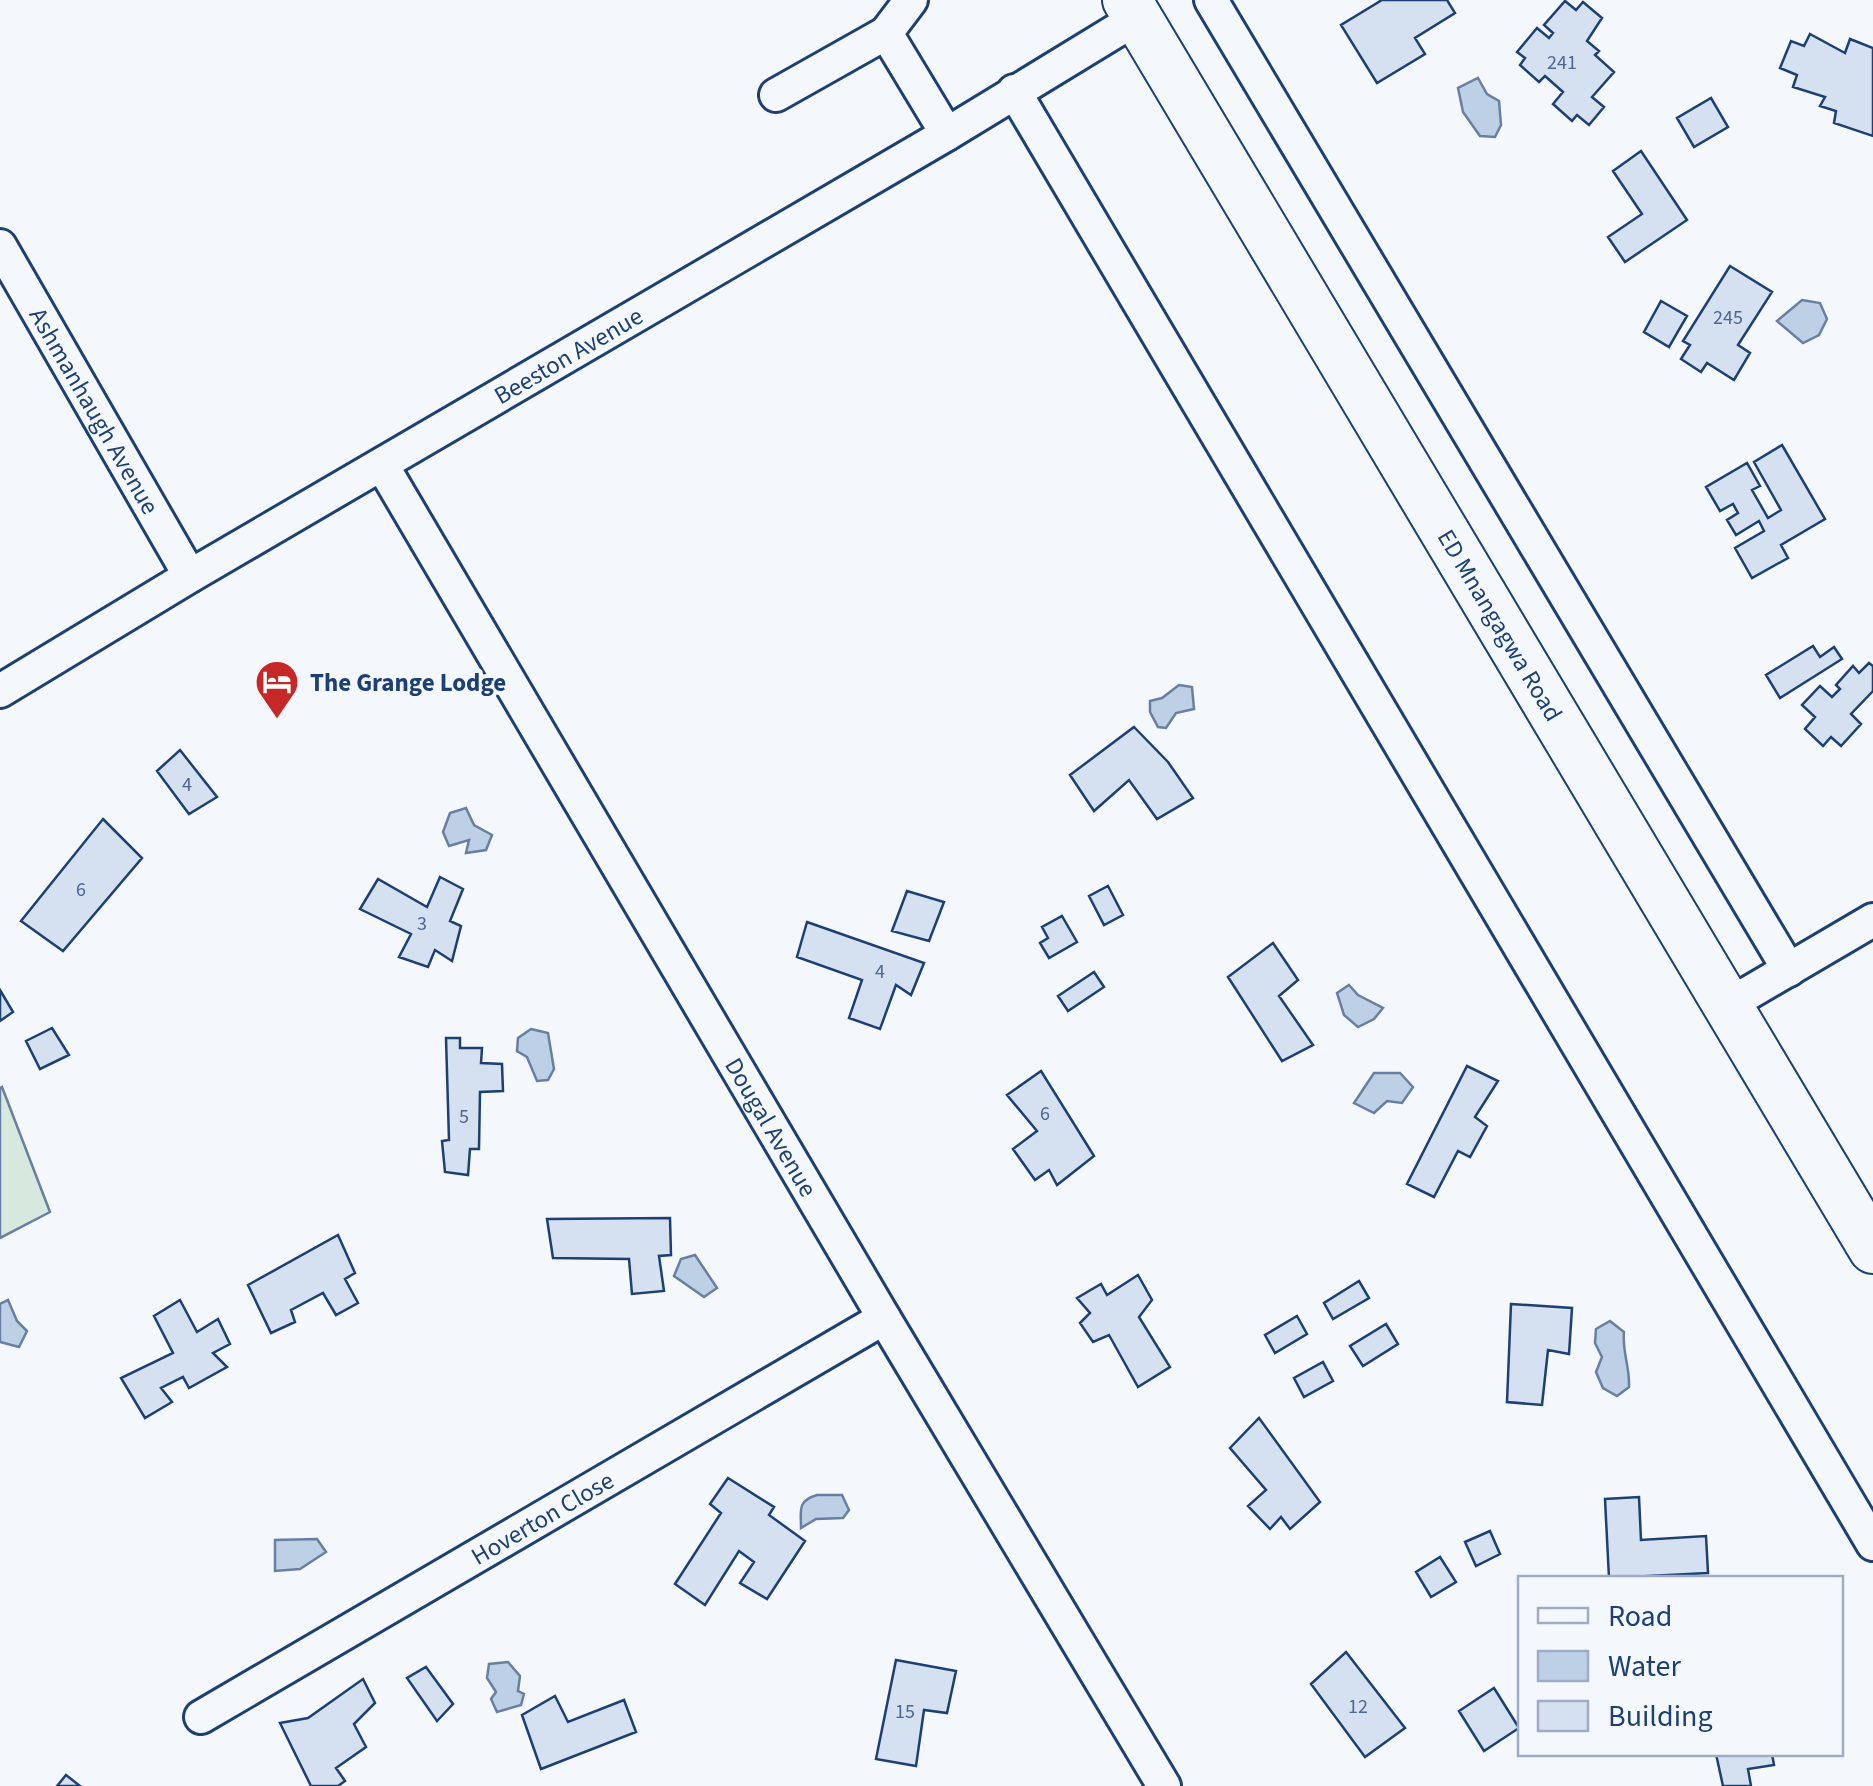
<svg xmlns="http://www.w3.org/2000/svg" width="1873" height="1786" font-family="'Source Sans 3',sans-serif">
  <rect width="100%" height="100%" fill="#f4f7fb"/>
  <path fill="#d7e8df" stroke="#687fa3" stroke-width="2.5" d="M 2,1087 L 50,1212 L 0,1238 L 0,1088 Z"/>
  <path fill="#bed0e5" stroke="#687fa3" stroke-width="2.5" d="M 1478,78 L 1487,94 L 1499,101 L 1501,125 L 1495,137 L 1480,136 L 1463,112 L 1458,88 Z
    M 1802,300 L 1820,303 L 1827,319 L 1819,335 L 1803,343 L 1777,321 Z
    M 1179,685 L 1192,687 L 1194,709 L 1176,713 L 1166,728 L 1158,727 L 1150,712 L 1150,701 L 1162,698 Z
    M 466,808 L 474,825 L 492,835 L 486,850 L 466,853 L 469,840 L 449,846 L 443,832 L 450,813 Z
    M 1349,985 L 1358,995 L 1383,1008 L 1374,1019 L 1358,1027 L 1344,1015 L 1337,993 Z
    M 531,1029 L 548,1033 L 554,1069 L 548,1080 L 537,1081 L 527,1057 L 517,1051 L 518,1038 Z
    M 1374,1073 L 1400,1073 L 1413,1087 L 1402,1103 L 1387,1101 L 1374,1113 L 1354,1103 Z
    M 695,1255 L 717,1288 L 704,1297 L 674,1276 L 681,1259 Z
    M 8,1300 L 17,1321 L 27,1331 L 19,1347 L 0,1342 L 0,1304 Z
    M 1610,1321 L 1624,1332 C 1622,1353 1630,1366 1629,1387 L 1617,1396 L 1603,1388 L 1596,1372 L 1602,1357 L 1595,1343 L 1596,1329 Z
    M 817,1495 L 842,1495 L 849,1510 L 843,1518 L 816,1519 L 801,1528 C 801,1510 797,1501 817,1495 Z
    M 317,1539 L 326,1552 L 300,1569 L 275,1571 L 275,1540 Z
    M 508,1662 L 520,1676 L 518,1691 L 524,1694 L 521,1705 L 497,1712 L 491,1699 L 496,1692 L 487,1678 L 489,1664 Z"/>
  <path fill="#d5e0f0" stroke="#1d3f73" stroke-width="2.5" d="M 1382,0 L 1447,0 L 1455,13 L 1415,38 L 1425,54 L 1377,83 L 1341,25 Z
    M 1565,1 L 1576,10 L 1583,2 L 1602,18 L 1587,41 L 1599,51 L 1595,55 L 1614,72 L 1592,97 L 1604,107 L 1589,125 L 1577,115 L 1572,121 L 1553,104 L 1563,92 L 1545,76 L 1539,82 L 1520,65 L 1525,58 L 1517,52 L 1537,28 L 1549,38 L 1553,33 L 1544,25 Z
    M 1810,34 L 1845,53 L 1850,39 L 1873,48 L 1873,136 L 1834,123 L 1836,111 L 1820,106 L 1825,97 L 1793,87 L 1797,75 L 1780,68 L 1791,41 L 1804,46 Z
    M 1711,98 L 1728,127 L 1694,147 L 1677,118 Z
    M 1641,151 L 1687,220 L 1625,262 L 1608,237 L 1642,214 L 1613,171 Z
    M 1730,266 L 1772,292 L 1738,345 L 1750,353 L 1734,380 L 1707,363 L 1701,372 L 1681,359 L 1690,345 L 1683,341 Z
    M 1661,301 L 1687,316 L 1669,347 L 1644,332 Z
    M 1782,445 L 1825,519 L 1781,545 L 1788,558 L 1752,578 L 1735,548 L 1764,531 L 1759,521 L 1736,535 L 1727,520 L 1738,513 L 1733,504 L 1720,511 L 1706,487 L 1747,463 L 1760,486 L 1752,490 L 1768,518 L 1781,510 L 1754,462 Z
    M 1813,646 L 1820,657 L 1834,647 L 1842,659 L 1780,698 L 1766,675 Z
    M 1869,663 L 1873,666 L 1873,691 L 1851,714 L 1861,724 L 1841,746 L 1831,737 L 1823,746 L 1805,729 L 1815,717 L 1802,705 L 1820,686 L 1832,697 L 1840,689 L 1836,685 L 1853,666 L 1859,673 Z
    M 1134,727 L 1168,762 L 1193,798 L 1157,819 L 1129,780 L 1094,811 L 1070,775 Z
    M 180,750 L 217,797 L 189,814 L 157,771 Z
    M 103,819 L 142,858 L 63,951 L 21,921 Z
    M 440,877 L 463,889 L 450,921 L 461,926 L 452,961 L 435,950 L 428,967 L 399,957 L 411,934 L 360,909 L 378,879 L 427,907 Z
    M 1108,886 L 1123,915 L 1104,925 L 1089,896 Z
    M 907,891 L 944,902 L 929,941 L 892,931 Z
    M 1062,916 L 1077,942 L 1049,958 L 1040,943 L 1048,938 L 1042,927 Z
    M 807,922 L 924,963 L 911,995 L 896,985 L 880,1029 L 849,1018 L 862,980 L 797,957 Z
    M 1273,943 L 1298,980 L 1279,996 L 1313,1045 L 1282,1061 L 1228,977 Z
    M 1094,972 L 1104,987 L 1068,1011 L 1058,996 Z
    M 0,990 L 13,1012 L 0,1021 Z
    M 52,1028 L 69,1055 L 40,1069 L 26,1041 Z
    M 446,1038 L 460,1038 L 460,1048 L 482,1048 L 481,1063 L 502,1064 L 503,1091 L 480,1092 L 479,1149 L 470,1149 L 468,1175 L 445,1172 L 442,1141 L 449,1140 Z
    M 1467,1066 L 1498,1081 L 1475,1117 L 1487,1126 L 1470,1157 L 1458,1151 L 1434,1197 L 1407,1184 Z
    M 1041,1071 L 1094,1156 L 1057,1185 L 1049,1170 L 1035,1180 L 1013,1149 L 1037,1131 L 1007,1095 Z
    M 670,1218 L 671,1255 L 659,1256 L 664,1291 L 632,1294 L 629,1259 L 553,1258 L 547,1219 Z
    M 338,1235 L 355,1273 L 345,1279 L 358,1303 L 336,1315 L 323,1293 L 291,1310 L 295,1322 L 271,1333 L 248,1285 Z
    M 1138,1275 L 1152,1300 L 1139,1317 L 1170,1367 L 1138,1387 L 1109,1335 L 1093,1342 L 1080,1323 L 1090,1313 L 1077,1298 L 1101,1284 L 1107,1295 Z
    M 1359,1281 L 1369,1298 L 1333,1319 L 1324,1303 Z
    M 180,1300 L 197,1332 L 218,1319 L 230,1344 L 213,1353 L 227,1367 L 189,1388 L 183,1377 L 161,1388 L 172,1402 L 145,1418 L 121,1378 L 173,1353 L 154,1316 Z
    M 1511,1304 L 1572,1308 L 1569,1354 L 1548,1350 L 1542,1405 L 1507,1402 Z
    M 1297,1316 L 1307,1334 L 1275,1353 L 1265,1335 Z
    M 1386,1324 L 1398,1344 L 1363,1366 L 1350,1346 Z
    M 1323,1362 L 1333,1381 L 1304,1397 L 1294,1378 Z
    M 1259,1418 L 1320,1502 L 1290,1529 L 1281,1517 L 1270,1529 L 1248,1506 L 1266,1490 L 1230,1448 Z
    M 728,1478 L 774,1507 L 769,1515 L 805,1541 L 767,1599 L 740,1583 L 754,1562 L 739,1551 L 705,1605 L 675,1584 L 721,1513 L 710,1504 Z
    M 1639,1497 L 1641,1540 L 1706,1536 L 1708,1573 L 1609,1578 L 1605,1499 Z
    M 1490,1531 L 1500,1554 L 1476,1566 L 1465,1542 Z
    M 1440,1557 L 1456,1582 L 1431,1597 L 1416,1572 Z
    M 1346,1652 L 1405,1728 L 1365,1757 L 1311,1684 Z
    M 896,1660 L 956,1671 L 947,1713 L 924,1710 L 916,1766 L 876,1759 Z
    M 426,1667 L 453,1704 L 437,1721 L 407,1678 Z
    M 363,1679 L 375,1703 L 354,1724 L 366,1747 L 336,1768 L 345,1781 L 338,1786 L 311,1786 L 280,1723 L 308,1718 Z
    M 1494,1688 L 1519,1728 L 1484,1751 L 1459,1711 Z
    M 555,1696 L 568,1722 L 624,1700 L 636,1732 L 541,1769 L 522,1715 Z
    M 1716,1754 L 1772,1754 L 1774,1765 L 1748,1769 L 1751,1786 L 1723,1786 Z
    M 66,1775 L 80,1786 L 57,1786 Z"/>
  <g fill="none" stroke-linecap="round" stroke-linejoin="round">
    <defs>
      <g id="minor">
        <path d="M 911,0 L 886,33 L 947,134"/>
        <path d="M 1211,0 L 1789,970"/>
        <path d="M 1014,91 L 1873,1544"/>
        <path d="M 776,95 L 886,33"/>
        <path id="s1" d="M 0,246 L 190,576"/>
        <path id="s2" d="M 382,465 L 884,1318 L 1164,1786"/>
        <path id="s3" d="M 0,691 L 190,576 L 947,134 L 1137,18"/>
        <path d="M 1728,1005 L 1873,920"/>
        <path id="s4" d="M 201,1717 L 884,1318"/>
      </g>
      <g id="highway">
        <path id="s5" d="M 1127,0 L 1873,1249"/>
      </g>
    </defs>
    <use href="#minor" stroke="#1d3f73" stroke-width="38"/>
    <use href="#highway" stroke="#1d3f73" stroke-width="52"/>
    <use href="#minor" stroke="#f4f7fb" stroke-width="32"/>
    <use href="#highway" stroke="#f4f7fb" stroke-width="48"/>
  </g>
  <defs>
    <symbol id="hotel-pin" viewBox="-11 -11 22 30"><path d="M0 17L-7.5 6A9.5 9.5 0 1 1 7.5 6Z" fill="#c62828" stroke="#f4f7fb"/><path d="M-6-4.5h1.5V1H6V5H4.5V3h-9V5H-6ZM-4 0a1.8 1.8 0 1 1 3.6 0ZM.5 0V-2.5h3Q6-2.5 6 0Z" fill="#fff"/></symbol>
  </defs>
  <g fill-rule="evenodd">
    <use href="#hotel-pin" x="252" y="657" width="50" height="68"/>
  </g>
  <g text-anchor="middle" stroke-width="8" stroke-linejoin="round" paint-order="stroke">
    <g font-size="20" fill="#4b6792">
      <text x="1562" y="69">241</text>
      <text x="1728" y="324">245</text>
      <text x="187" y="791">4</text>
      <text x="81" y="896">6</text>
      <text x="422" y="930">3</text>
      <text x="880" y="978">4</text>
      <text x="1045" y="1120">6</text>
      <text x="464" y="1123">5</text>
      <text x="1358" y="1713">12</text>
      <text x="905" y="1718">15</text>
    </g>
    <g font-size="25" fill="#1d3f73" stroke="#f4f7fb">
      <text dy="9" stroke="none"><textPath href="#s3" startOffset="660">Beeston Avenue</textPath></text>
      <text dy="9" stroke="none"><textPath href="#s1" startOffset="190">Ashmanhaugh Avenue</textPath></text>
      <text dy="9" stroke="none"><textPath href="#s5" startOffset="728">ED Mnangagwa Road</textPath></text>
      <text dy="9" stroke="none"><textPath href="#s2" startOffset="768">Dougal Avenue</textPath></text>
      <text dy="9" stroke="none"><textPath href="#s4" startOffset="395">Hoverton Close</textPath></text>
    </g>
    <g font-size="25" font-weight="bold" fill="#1d3f73" stroke="#f4f7fb" text-anchor="start">
      <text x="310" y="691">The Grange Lodge</text>
    </g>
  </g>
  <rect x="1518" y="1576" width="325" height="180" fill="#f4f7fb" stroke="#9eadc5" stroke-width="2.5"/>
  <rect x="1538" y="1608" width="50" height="15" fill="#f4f7fb" stroke="#9eadc5" stroke-width="2.5"/>
  <text x="1608" y="1626" font-size="30" fill="#1d3f73">Road</text>
  <rect x="1538" y="1651" width="50" height="30" fill="#bed0e5" stroke="#9eadc5" stroke-width="2.5"/>
  <text x="1608" y="1676" font-size="30" fill="#1d3f73">Water</text>
  <rect x="1538" y="1701" width="50" height="30" fill="#d5e0f0" stroke="#9eadc5" stroke-width="2.5"/>
  <text x="1608" y="1726" font-size="30" fill="#1d3f73">Building</text>
</svg>
